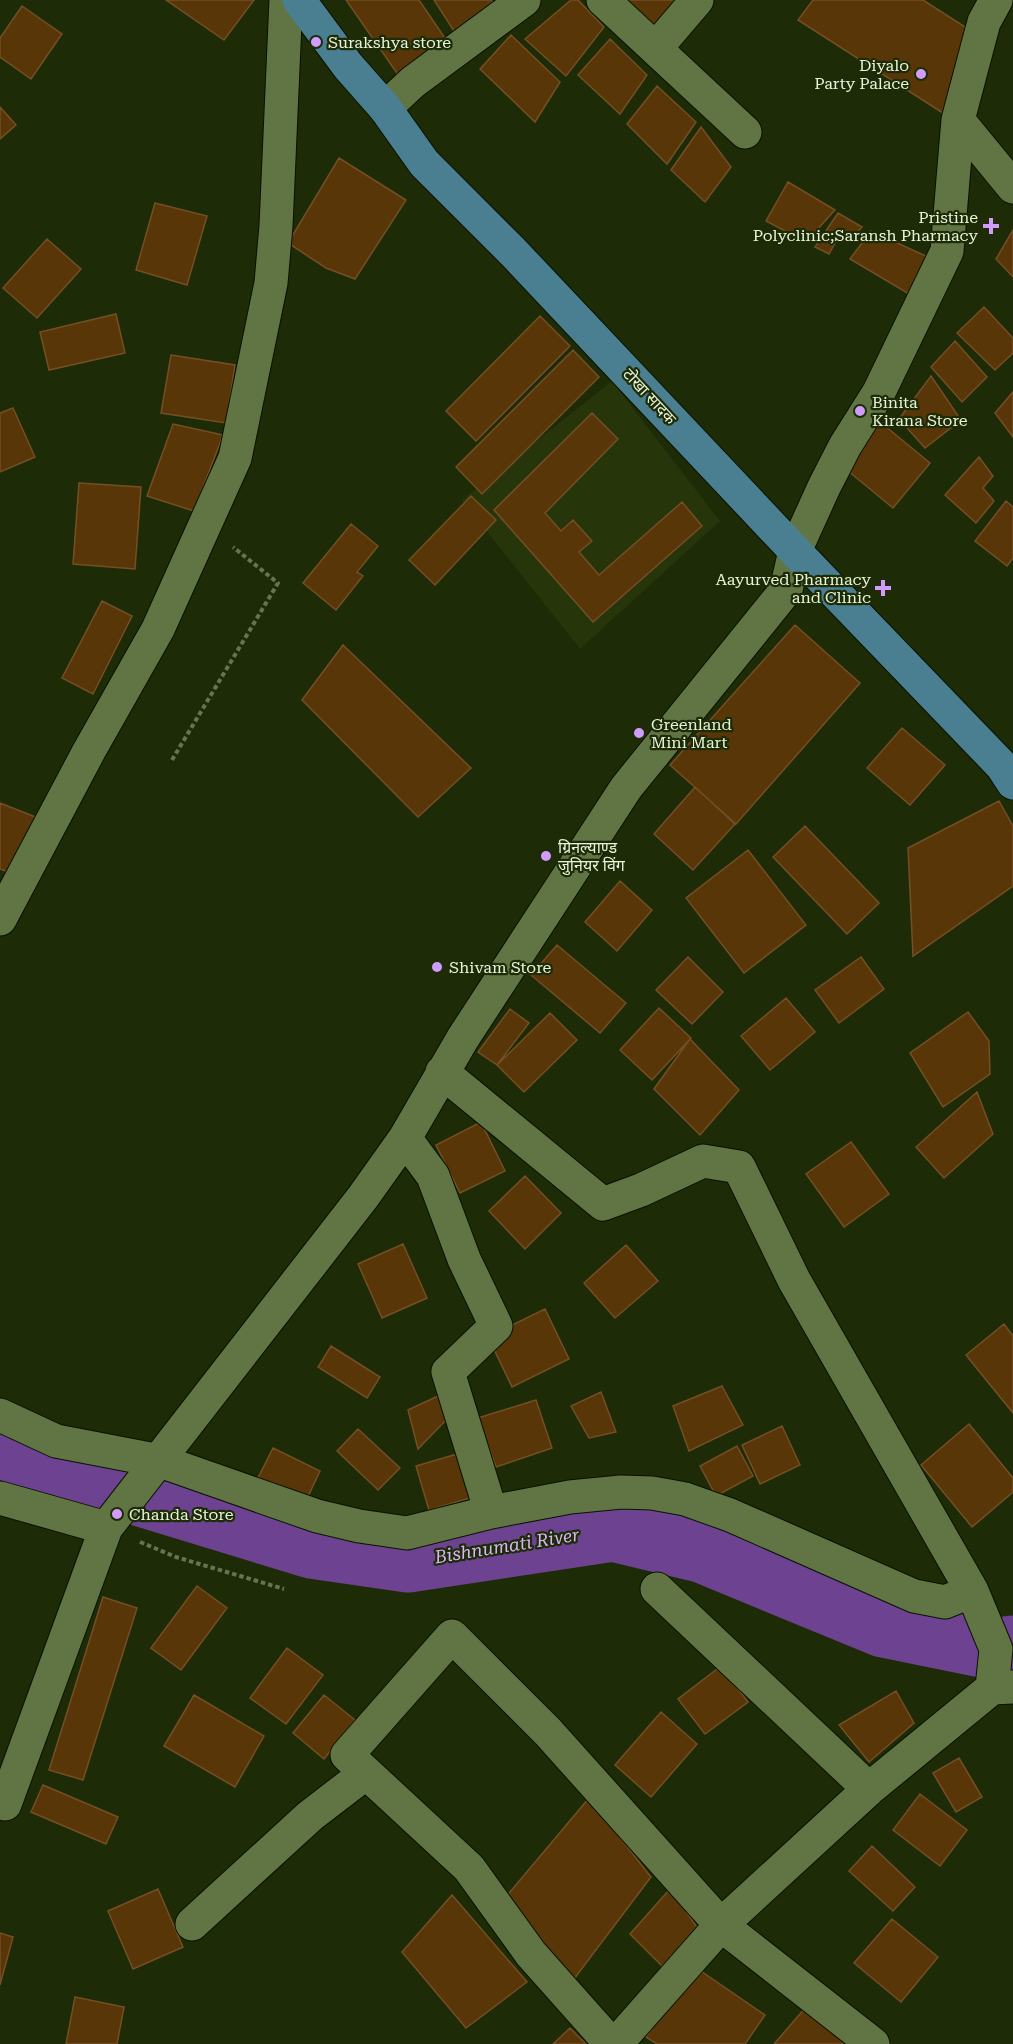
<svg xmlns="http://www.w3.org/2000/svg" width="1013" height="2044" font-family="'Roboto Serif','Noto Sans Devanagari',serif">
  <rect width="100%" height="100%" fill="#1d2b06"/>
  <path fill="#26350a" d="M 612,381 L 720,521 L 580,649 L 462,500 Z"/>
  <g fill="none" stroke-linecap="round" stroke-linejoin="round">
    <path stroke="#6d4291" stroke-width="63" d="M 0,1444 L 33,1462 L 311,1547 L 408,1561 L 613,1530 L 701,1551 L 883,1626 L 996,1649 L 1013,1647"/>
  </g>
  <path fill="#583607" stroke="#744f26" stroke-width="1.5" d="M 166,0 L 254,0 L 224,40 Z
    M 346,0 L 419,0 L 449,44 L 401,79 Z
    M 434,0 L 491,0 L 496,8 L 459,39 Z
    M 571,0 L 578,0 L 604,27 L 566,76 L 525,39 Z
    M 627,0 L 681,0 L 658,28 Z
    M 813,0 L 923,0 L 973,32 L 946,115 L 798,20 Z
    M 22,6 L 62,34 L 31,79 L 0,57 L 0,38 Z
    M 511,35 L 560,82 L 535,122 L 480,69 Z
    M 610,39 L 647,75 L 620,114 L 578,75 Z
    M 657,86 L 696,122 L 667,164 L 627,124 Z
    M 0,107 L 16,125 L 0,139 Z
    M 701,127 L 731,167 L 705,202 L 671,170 Z
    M 339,158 L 406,200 L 355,279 L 326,268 L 288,243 Z
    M 788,182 L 835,210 L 806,242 L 766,221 Z
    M 155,203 L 207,216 L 187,285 L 136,270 Z
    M 838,213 L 862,227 L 850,241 L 839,236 L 829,254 L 815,247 Z
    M 1013,230 L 1013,277 L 996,259 Z
    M 871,231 L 928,257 L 909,294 L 850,259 Z
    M 47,239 L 81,269 L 37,318 L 3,288 Z
    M 984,307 L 1013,338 L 1013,353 L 995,370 L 957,333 Z
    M 116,314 L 125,353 L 49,370 L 40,332 Z
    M 540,316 L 570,346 L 476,441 L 446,411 Z
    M 955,341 L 987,377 L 962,402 L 931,367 Z
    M 573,350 L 599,377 L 482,494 L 456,467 Z
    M 171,355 L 235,365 L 226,423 L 161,413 Z
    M 931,376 L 961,420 L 925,448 L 899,419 Z
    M 1013,392 L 1013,437 L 995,413 Z
    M 13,408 L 35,457 L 0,472 L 0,413 Z
    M 592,413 L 618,439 L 545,513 L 561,531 L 573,520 L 592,541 L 579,552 L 599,575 L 682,502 L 702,526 L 593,622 L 494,510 Z
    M 879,421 L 930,463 L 893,508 L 842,466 Z
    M 173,424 L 223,435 L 194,511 L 147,496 Z
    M 979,457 L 993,476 L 983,488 L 994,501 L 976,523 L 945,495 Z
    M 79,483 L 141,487 L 135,569 L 73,564 Z
    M 471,496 L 496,520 L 435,585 L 409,560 Z
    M 1006,501 L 1013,507 L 1013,558 L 1007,566 L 975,541 Z
    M 351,524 L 378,546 L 357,572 L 363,576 L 336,610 L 303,583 Z
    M 102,601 L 132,616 L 93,694 L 62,678 Z
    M 795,625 L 860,683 L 736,824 L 670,765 Z
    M 343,645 L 471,768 L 418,817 L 302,700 Z
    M 902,728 L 945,765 L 910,805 L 867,768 Z
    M 695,787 L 735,824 L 693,870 L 654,834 Z
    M 999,801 L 1013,826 L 1013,886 L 913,956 L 908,848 Z
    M 0,803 L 43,820 L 21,877 L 0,869 Z
    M 805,826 L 879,903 L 847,934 L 773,857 Z
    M 748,850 L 806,925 L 744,973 L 686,898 Z
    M 620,881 L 652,910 L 617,951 L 585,922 Z
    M 557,945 L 626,1003 L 600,1033 L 531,975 Z
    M 688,957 L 723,992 L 692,1024 L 656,990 Z
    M 861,957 L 884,989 L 839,1023 L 815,990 Z
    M 786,998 L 815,1032 L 770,1070 L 741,1036 Z
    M 659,1008 L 691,1038 L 652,1080 L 620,1050 Z
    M 510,1009 L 529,1023 L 497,1065 L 478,1052 Z
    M 968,1012 L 989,1041 L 990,1074 L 943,1107 L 910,1053 Z
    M 550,1013 L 577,1040 L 524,1092 L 497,1065 Z
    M 690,1039 L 739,1090 L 700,1135 L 654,1089 Z
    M 977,1092 L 993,1134 L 944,1178 L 916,1147 Z
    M 481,1122 L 505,1171 L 460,1193 L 436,1145 Z
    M 851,1142 L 889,1194 L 844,1227 L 806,1174 Z
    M 525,1176 L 561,1213 L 525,1249 L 489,1211 Z
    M 403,1244 L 427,1298 L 382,1318 L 358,1264 Z
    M 626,1245 L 658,1281 L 615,1318 L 584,1283 Z
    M 545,1309 L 569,1359 L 512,1387 L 488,1337 Z
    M 1004,1324 L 1013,1336 L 1013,1413 L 966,1355 Z
    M 331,1346 L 380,1377 L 367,1398 L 318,1367 Z
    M 722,1386 L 743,1425 L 689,1451 L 673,1406 Z
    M 601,1392 L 616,1432 L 589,1438 L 571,1406 Z
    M 438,1396 L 447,1419 L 418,1449 L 408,1410 Z
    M 536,1400 L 552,1448 L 496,1467 L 478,1418 Z
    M 969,1424 L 1013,1478 L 1013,1492 L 972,1527 L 921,1465 Z
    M 782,1426 L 800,1465 L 760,1484 L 742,1445 Z
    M 358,1429 L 400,1468 L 378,1490 L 337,1451 Z
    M 737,1446 L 753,1476 L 716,1496 L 700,1466 Z
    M 273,1448 L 320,1471 L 304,1505 L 256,1482 Z
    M 464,1452 L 477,1496 L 429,1510 L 416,1466 Z
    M 197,1586 L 227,1608 L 181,1670 L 151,1648 Z
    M 103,1597 L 137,1608 L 83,1780 L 49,1770 Z
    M 287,1648 L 323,1675 L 286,1724 L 250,1698 Z
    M 721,1666 L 748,1702 L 705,1734 L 678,1699 Z
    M 896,1691 L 914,1723 L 869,1762 L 839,1725 Z
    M 194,1695 L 264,1736 L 235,1787 L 164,1746 Z
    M 324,1695 L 355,1720 L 324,1759 L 293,1733 Z
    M 661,1712 L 697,1744 L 651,1797 L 615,1765 Z
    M 959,1758 L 982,1797 L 956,1812 L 933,1773 Z
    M 43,1785 L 118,1817 L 106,1844 L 31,1812 Z
    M 920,1794 L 967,1830 L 940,1866 L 893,1830 Z
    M 589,1798 L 651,1877 L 574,1979 L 505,1898 Z
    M 872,1846 L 915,1887 L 893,1911 L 849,1871 Z
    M 158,1889 L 183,1947 L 133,1969 L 108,1911 Z
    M 670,1889 L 699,1930 L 664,1968 L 630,1934 Z
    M 452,1895 L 527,1982 L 466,2028 L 402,1952 Z
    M 892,1919 L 938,1957 L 901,2002 L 854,1963 Z
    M 0,1933 L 13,1937 L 0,1985 Z
    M 695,1967 L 765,2015 L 745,2044 L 657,2044 L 646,2037 Z
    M 75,1997 L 124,2007 L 117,2044 L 66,2044 Z
    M 806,2007 L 845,2041 L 842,2044 L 774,2044 Z
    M 570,2028 L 586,2044 L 553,2044 Z"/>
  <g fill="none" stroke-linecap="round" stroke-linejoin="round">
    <defs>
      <path id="minor" d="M 603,0 L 745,132
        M 656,48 L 697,0
        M 385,108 L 413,82 L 524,0
        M 958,120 L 1013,187
        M 0,919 L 89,751 L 158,629 L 235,458 L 271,283 L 276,226 L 286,0
        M 442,1072 L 603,1204 L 641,1190 L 703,1161 L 739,1167 L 794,1280 L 972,1591 L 996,1649 L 992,1688
        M 405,1138 L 433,1176 L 464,1259 L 496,1326 L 448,1372 L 491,1512
        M 0,1415 L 56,1441 L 160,1461 L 317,1516 L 359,1526 L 407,1533 L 491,1512 L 570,1497 L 621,1492 L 652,1493 L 685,1499 L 730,1515 L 914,1596 L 945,1602 L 972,1591
        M 0,1498 L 106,1528
        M 657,1589 L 869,1789
        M 5,1804 L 106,1528 L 363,1197 L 405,1138 L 463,1038 L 626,788 L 786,590 L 795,551 L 824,487 L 845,446 L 879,392 L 947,251 L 958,120 L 984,22 L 996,0
        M 192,1924 L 310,1816 L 366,1773
        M 611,2044 L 531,1954 L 469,1868 L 347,1755 L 452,1636 L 548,1732 L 721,1925 L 873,2044
        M 616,2044 L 721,1925 L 869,1789 L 992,1688 L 1013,1687"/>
      <path id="major" d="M 299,0 L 348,66 L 385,108 L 424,163 L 513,252 L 795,551 L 1002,766 L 1013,783"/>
    </defs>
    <use href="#minor" stroke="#091200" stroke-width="35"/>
    <use href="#major" stroke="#091200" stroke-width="35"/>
    <path stroke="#667453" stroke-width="4" stroke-dasharray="4.5 3" stroke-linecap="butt" d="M 172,760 L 278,583 L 233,547
      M 140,1542 L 176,1557 L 284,1589"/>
    <use href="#minor" stroke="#617544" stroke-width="33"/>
    <use href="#major" stroke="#4a7f91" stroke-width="33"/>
  </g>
  <g fill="#d09dff" stroke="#1d2b06" stroke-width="2">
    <circle cx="316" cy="42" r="6"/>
    <circle cx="921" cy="74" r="6"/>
    <path d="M988 217h6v6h6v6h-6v6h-6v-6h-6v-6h6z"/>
    <circle cx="860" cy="411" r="6"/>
    <path d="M880 579h6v6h6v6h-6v6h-6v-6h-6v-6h6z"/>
    <circle cx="639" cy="733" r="6"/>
    <circle cx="546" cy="856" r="6"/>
    <circle cx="437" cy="967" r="6"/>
    <circle cx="117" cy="1514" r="6"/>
  </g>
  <g text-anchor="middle" stroke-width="4.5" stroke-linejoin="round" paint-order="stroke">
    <g font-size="16" fill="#e6f3d8" stroke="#1d2b06" text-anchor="start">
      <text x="328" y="48">Surakshya store</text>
      <text x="909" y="71" text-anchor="end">Diyalo<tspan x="909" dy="18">Party Palace</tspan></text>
      <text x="978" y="223" text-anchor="end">Pristine<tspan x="978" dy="18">Polyclinic;Saransh Pharmacy</tspan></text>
      <text x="872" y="408">Binita<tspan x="872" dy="18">Kirana Store</tspan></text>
      <text x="871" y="585" text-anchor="end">Aayurved Pharmacy<tspan x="871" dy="18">and Clinic</tspan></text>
      <text x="651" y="730">Greenland<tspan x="651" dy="18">Mini Mart</tspan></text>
      <text x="558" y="853">ग्रिनल्याण्ड<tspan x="558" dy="18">जुनियर विंग</tspan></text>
      <text x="449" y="973">Shivam Store</text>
      <text x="129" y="1520">Chanda Store</text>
    </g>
    <g font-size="16" fill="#e6f3d8" stroke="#1d2b06">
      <text transform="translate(650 396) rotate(47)" y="6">टोखा सादक</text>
    </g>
    <g font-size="18" font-style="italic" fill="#d7b6f7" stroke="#1d2b06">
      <text transform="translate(507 1546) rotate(-9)" y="6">Bishnumati River</text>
    </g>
  </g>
</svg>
